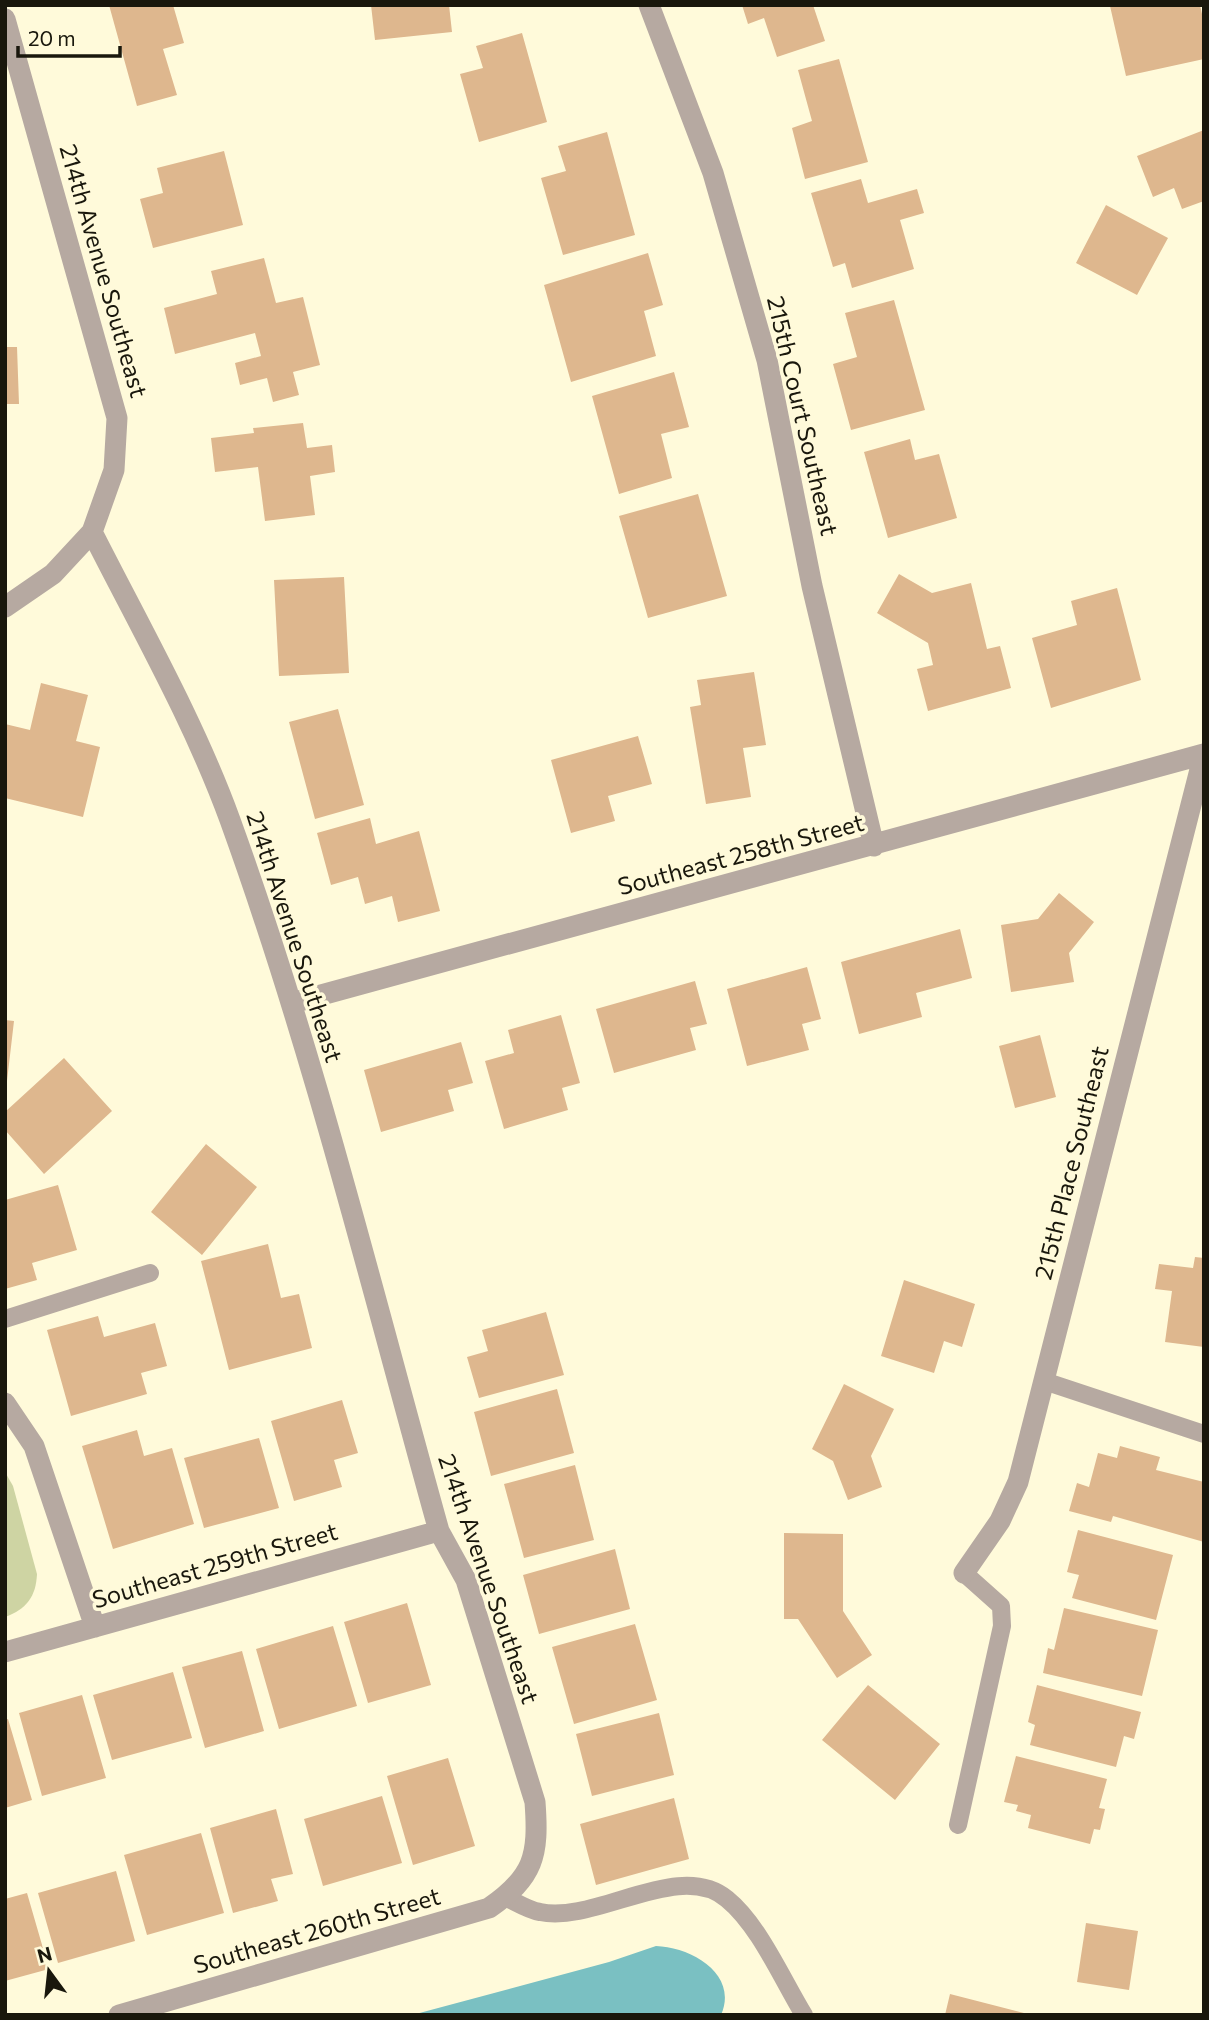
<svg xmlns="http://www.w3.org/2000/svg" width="1209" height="2020" font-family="Commissioner,sans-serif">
  <rect width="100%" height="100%" fill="#fffada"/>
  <path fill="#ced4a3" d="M 5,1472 L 13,1486 L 37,1574 C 36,1596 27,1609 5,1617 Z"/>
  <path fill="#7ac0c2" d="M 656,1946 C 691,1947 739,1974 721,2015 L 412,2015 L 609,1962 Z"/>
  <path fill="#deb78e" d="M 109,5 L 173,5 L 184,43 L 163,49 L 177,95 L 137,106 Z
    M 371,5 L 449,5 L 452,32 L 375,40 Z
    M 742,5 L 813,5 L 825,41 L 777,57 L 764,18 L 748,24 Z
    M 1200,5 L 1204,23 L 1204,59 L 1126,76 L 1110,6 Z
    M 522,33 L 547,122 L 479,142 L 460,74 L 483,68 L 476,46 Z
    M 839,59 L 868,162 L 805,179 L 792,128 L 812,121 L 798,70 Z
    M 1204,130 L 1204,201 L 1182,209 L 1174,188 L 1153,197 L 1137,156 Z
    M 607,132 L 635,235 L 563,255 L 541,178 L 566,171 L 558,146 Z
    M 224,151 L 243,225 L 153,248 L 140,199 L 163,193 L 157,168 Z
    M 861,179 L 868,203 L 917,189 L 924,213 L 900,220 L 914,269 L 852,288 L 845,263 L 833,267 L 811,193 Z
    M 1106,205 L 1168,238 L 1137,295 L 1076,263 Z
    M 648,253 L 663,305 L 644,311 L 656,356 L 571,382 L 544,285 Z
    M 264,258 L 276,303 L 303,297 L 320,365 L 293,372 L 299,395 L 273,402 L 267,378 L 240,385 L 235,363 L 261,356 L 255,333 L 175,354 L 164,308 L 217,294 L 211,271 Z
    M 894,300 L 925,410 L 851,430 L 833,364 L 857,357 L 845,313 Z
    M 5,347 L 17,347 L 19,404 L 5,404 Z
    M 674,372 L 689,427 L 661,434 L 672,478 L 619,494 L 592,396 Z
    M 303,423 L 307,448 L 332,445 L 335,472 L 310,476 L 315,515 L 265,521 L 258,467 L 215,472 L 211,438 L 254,433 L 253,428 Z
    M 910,439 L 915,460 L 939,454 L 957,518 L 888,538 L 864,452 Z
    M 698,494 L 727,596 L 648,618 L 619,516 Z
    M 899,574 L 932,593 L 971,583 L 987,649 L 1000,646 L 1011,688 L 928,711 L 917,669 L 933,665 L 928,643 L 877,613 Z
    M 344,577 L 349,673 L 279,676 L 274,580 Z
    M 1117,588 L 1141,680 L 1051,708 L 1032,638 L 1077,625 L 1071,601 Z
    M 754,672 L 766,745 L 743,748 L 751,797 L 706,804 L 690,707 L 701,705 L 697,680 Z
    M 41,683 L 88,695 L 76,741 L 100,747 L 83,817 L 5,798 L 5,724 L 30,730 Z
    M 338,709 L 364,805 L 315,819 L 289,722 Z
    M 638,736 L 652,784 L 608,796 L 615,821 L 571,833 L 551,760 Z
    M 370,818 L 376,844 L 419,831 L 440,911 L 398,922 L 392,896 L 365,904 L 358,877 L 331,885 L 317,833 Z
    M 1059,893 L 1094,922 L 1069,953 L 1074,982 L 1011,992 L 1001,925 L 1038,919 Z
    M 960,929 L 972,978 L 916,993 L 922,1017 L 859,1034 L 841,962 Z
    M 807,967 L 821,1019 L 802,1024 L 809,1050 L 747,1066 L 727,989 Z
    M 695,981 L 707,1024 L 690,1028 L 696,1050 L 614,1073 L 596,1009 Z
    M 561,1015 L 580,1083 L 562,1088 L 568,1110 L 504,1129 L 485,1061 L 514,1053 L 508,1030 Z
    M 5,1020 L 14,1021 L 7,1081 L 5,1081 Z
    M 1040,1035 L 1056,1097 L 1015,1108 L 999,1046 Z
    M 461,1042 L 473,1083 L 448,1090 L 454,1111 L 381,1132 L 364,1070 Z
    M 64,1058 L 112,1111 L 44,1174 L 5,1130 L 5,1112 Z
    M 206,1144 L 257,1187 L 202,1255 L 151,1212 Z
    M 58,1185 L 77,1250 L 32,1263 L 37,1280 L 5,1289 L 5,1200 Z
    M 268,1244 L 281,1298 L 299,1294 L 312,1348 L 229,1370 L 201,1261 Z
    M 1195,1257 L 1204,1258 L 1204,1347 L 1165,1342 L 1172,1291 L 1155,1289 L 1159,1264 L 1193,1268 Z
    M 904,1280 L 975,1304 L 962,1347 L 944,1341 L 934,1373 L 881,1356 Z
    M 546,1312 L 564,1375 L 479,1398 L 467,1357 L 488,1351 L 482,1330 Z
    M 98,1316 L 104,1337 L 155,1323 L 167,1366 L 141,1373 L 147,1394 L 71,1416 L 47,1330 Z
    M 844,1384 L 894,1409 L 871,1456 L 882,1487 L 848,1500 L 833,1461 L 812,1449 Z
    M 557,1389 L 574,1453 L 491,1476 L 474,1412 Z
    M 342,1400 L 358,1453 L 334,1460 L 342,1487 L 294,1501 L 271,1421 Z
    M 137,1430 L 144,1456 L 172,1448 L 194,1524 L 113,1549 L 82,1446 Z
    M 259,1438 L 279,1508 L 204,1528 L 184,1458 Z
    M 1120,1446 L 1160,1457 L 1156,1470 L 1204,1482 L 1204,1542 L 1113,1516 L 1111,1522 L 1069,1511 L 1077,1483 L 1089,1487 L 1098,1453 L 1117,1458 Z
    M 575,1465 L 594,1540 L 524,1558 L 504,1484 Z
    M 1078,1530 L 1173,1555 L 1156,1620 L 1072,1598 L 1079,1575 L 1067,1572 Z
    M 784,1533 L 843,1534 L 843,1611 L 872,1655 L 837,1678 L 798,1619 L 784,1619 Z
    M 615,1549 L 630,1609 L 539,1634 L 523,1575 Z
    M 407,1603 L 431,1685 L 368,1703 L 344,1622 Z
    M 1064,1608 L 1158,1630 L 1142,1696 L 1043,1673 L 1048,1648 L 1054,1650 Z
    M 635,1624 L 657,1700 L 574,1724 L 552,1647 Z
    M 333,1626 L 357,1706 L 279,1729 L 256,1649 Z
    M 242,1651 L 264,1731 L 205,1748 L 182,1667 Z
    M 173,1672 L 192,1738 L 112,1760 L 93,1695 Z
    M 868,1685 L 940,1744 L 895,1800 L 822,1740 Z
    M 1037,1685 L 1141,1712 L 1134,1739 L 1124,1736 L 1116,1767 L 1030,1745 L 1035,1725 L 1028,1722 Z
    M 82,1695 L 106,1778 L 42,1796 L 19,1713 Z
    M 659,1713 L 674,1775 L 592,1796 L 576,1734 Z
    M 8,1719 L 32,1800 L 5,1808 L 5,1720 Z
    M 1016,1756 L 1107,1779 L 1099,1808 L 1105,1809 L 1100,1830 L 1094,1829 L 1090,1844 L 1028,1828 L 1031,1815 L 1016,1811 L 1018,1805 L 1004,1802 Z
    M 448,1758 L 475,1846 L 413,1865 L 387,1776 Z
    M 382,1796 L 402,1863 L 323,1886 L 304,1819 Z
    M 674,1798 L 689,1859 L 596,1885 L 580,1824 Z
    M 276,1809 L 293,1874 L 271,1879 L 278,1901 L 233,1913 L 210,1828 Z
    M 201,1833 L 224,1913 L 147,1935 L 124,1855 Z
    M 116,1871 L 135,1941 L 58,1963 L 38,1893 Z
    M 27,1893 L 49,1969 L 5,1981 L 5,1899 Z
    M 1086,1923 L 1138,1931 L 1129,1990 L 1077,1982 Z
    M 950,1994 L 1028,2014 L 1028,2015 L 945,2015 Z"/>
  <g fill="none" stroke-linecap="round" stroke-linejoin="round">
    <path stroke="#b6a9a1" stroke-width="18" d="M 5,1319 L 150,1273
      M 1044,1381 L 1204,1434
      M 958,1825 L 1002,1626 L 1001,1606 L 964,1573
      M 505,1897 C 516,1902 528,1910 540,1912 C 596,1924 679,1859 727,1899 C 759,1925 782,1979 804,2015"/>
    <path stroke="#b6a9a1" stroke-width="21" d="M 649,5 L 713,173 L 767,360 L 812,586 L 874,846
      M 5,19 L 117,418 L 114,470 L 92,532 C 140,627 194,721 230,820 C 314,1052 373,1294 439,1531 L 466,1580 L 535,1802 C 539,1856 534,1877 489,1908 L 119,2015
      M 5,607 L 53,574 L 92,532
      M 292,1003 L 1204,754
      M 5,1403 L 34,1446 L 95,1627
      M 964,1573 L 1000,1521 L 1018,1482 L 1204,754
      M 5,1652 L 439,1531"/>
  </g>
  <g text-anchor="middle" stroke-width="7" stroke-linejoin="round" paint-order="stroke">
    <g font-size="24" fill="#19170c" stroke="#fffada">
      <text transform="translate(103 271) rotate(74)" y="8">214th Avenue Southeast</text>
      <text transform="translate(802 416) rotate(77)" y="8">215th Court Southeast</text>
      <text transform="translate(741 855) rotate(-15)" y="8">Southeast 258th Street</text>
      <text transform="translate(294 937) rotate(72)" y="8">214th Avenue Southeast</text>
      <text transform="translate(1072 1163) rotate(-76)" y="8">215th Place Southeast</text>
      <text transform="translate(215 1566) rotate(-16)" y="8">Southeast 259th Street</text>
      <text transform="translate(488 1579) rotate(71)" y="8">214th Avenue Southeast</text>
      <text transform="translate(317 1931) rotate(-16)" y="8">Southeast 260th Street</text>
    </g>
  </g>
  <rect width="1209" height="2020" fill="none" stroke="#19170c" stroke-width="14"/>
  <g transform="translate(49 1971) rotate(345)" stroke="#fffada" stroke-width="5" paint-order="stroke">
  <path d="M0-5L12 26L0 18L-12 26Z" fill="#19170c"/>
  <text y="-10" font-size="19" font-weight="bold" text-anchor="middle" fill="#19170c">N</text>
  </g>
  <path d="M18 46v10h102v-10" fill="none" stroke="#19170c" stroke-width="3.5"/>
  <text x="28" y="46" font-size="21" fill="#19170c" stroke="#fffada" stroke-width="5" paint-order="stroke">20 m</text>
</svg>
